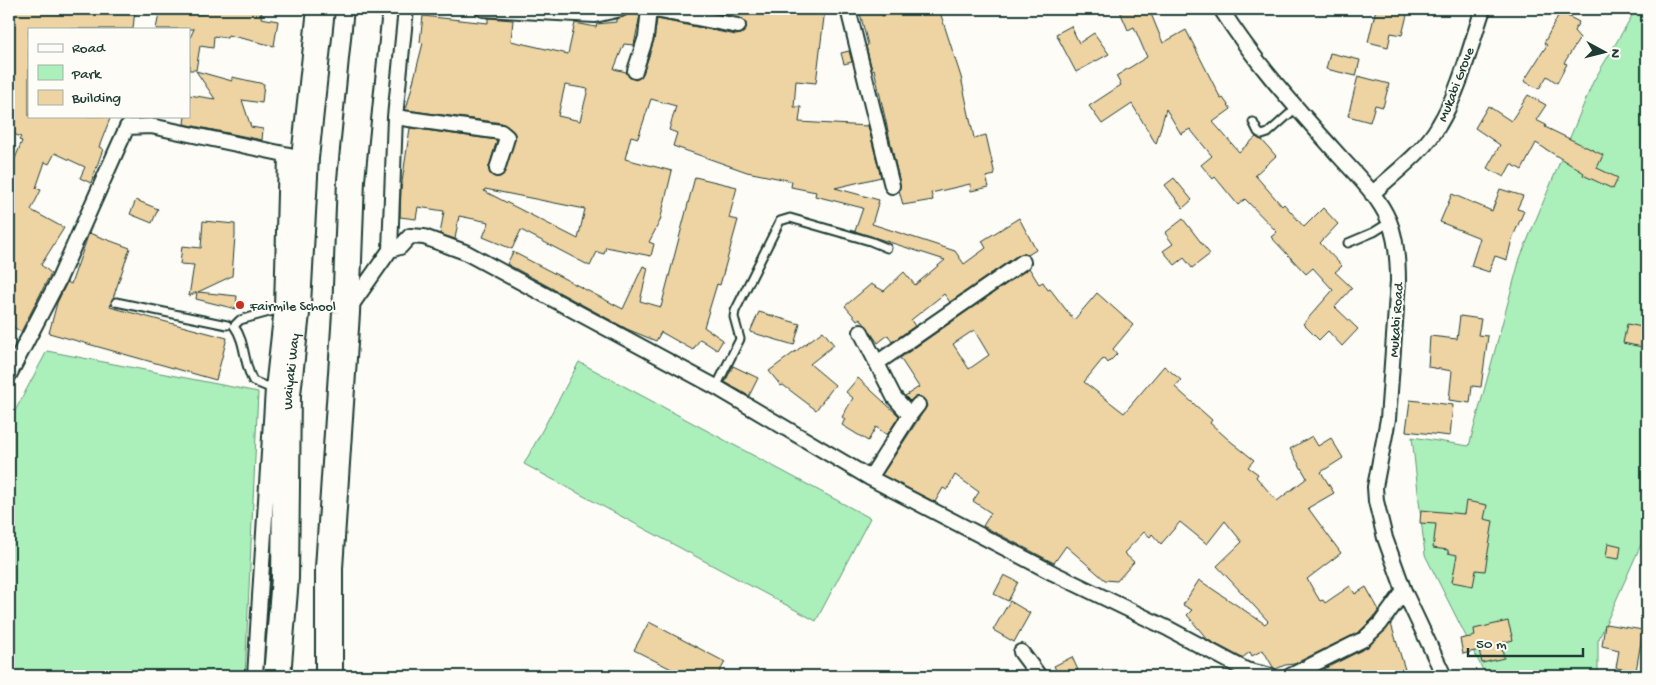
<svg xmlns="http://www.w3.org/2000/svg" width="1656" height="685" font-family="'Gochi Hand',sans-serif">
  <rect width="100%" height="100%" fill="#fdfcf7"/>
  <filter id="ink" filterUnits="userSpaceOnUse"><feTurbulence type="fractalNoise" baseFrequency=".02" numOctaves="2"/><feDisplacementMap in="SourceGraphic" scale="10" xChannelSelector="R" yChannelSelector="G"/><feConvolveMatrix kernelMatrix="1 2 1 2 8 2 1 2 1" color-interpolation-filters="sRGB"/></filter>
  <g filter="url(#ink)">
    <path fill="#abefba" stroke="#659677" d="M 1636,9 L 1647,9 L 1647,531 L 1598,641 L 1598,676 L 1486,676 L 1425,555 L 1412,437 L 1469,446 L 1520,258 L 1593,82 Z
      M 47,351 L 258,392 L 245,676 L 9,676 L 9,422 Z
      M 579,362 L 870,518 L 816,621 L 524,464 Z"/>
    <path fill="#eed3a3" stroke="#1f3d34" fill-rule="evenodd" d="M 9,9 L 135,9 L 133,29 L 29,29 L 29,116 L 111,116 L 99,147 L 103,149 L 91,183 L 80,178 L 85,167 L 55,153 L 49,164 L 45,162 L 36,188 L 41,190 L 31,210 L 64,228 L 41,265 L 51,273 L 21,332 L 9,324 L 9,174 L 22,141 L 19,140 L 21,137 L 9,132 Z
      M 160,9 L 202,14 L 203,10 L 215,11 L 215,9 L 262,9 L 261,18 L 278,21 L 274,46 L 228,35 L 227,38 L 214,36 L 213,48 L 200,46 L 196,70 L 189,70 L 189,40 L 194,29 L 156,29 Z
      M 695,9 L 825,9 L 816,83 L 796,81 L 794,107 L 801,107 L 799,122 L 868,126 L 881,177 L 835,188 L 879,200 L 872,224 L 955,251 L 964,264 L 986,248 L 982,241 L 1019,218 L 1036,250 L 1028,255 L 1018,255 L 950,302 L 944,294 L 911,320 L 915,326 L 892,342 L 888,335 L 878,343 L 860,318 L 857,320 L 845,306 L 871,284 L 884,291 L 904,272 L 915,285 L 945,260 L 855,231 L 863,208 L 815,196 L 816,192 L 791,187 L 792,181 L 747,172 L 673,146 L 677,133 L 669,130 L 676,106 L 651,99 L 638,138 L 631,136 L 625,159 L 672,171 L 660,221 L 649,242 L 654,244 L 651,256 L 606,247 L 604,254 L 597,252 L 590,266 L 521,230 L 512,249 L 483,237 L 489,222 L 459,216 L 455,239 L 440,234 L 444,211 L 418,207 L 416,219 L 400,217 L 401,189 L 410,128 L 497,140 L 489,167 L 490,174 L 495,177 L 499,177 L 505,172 L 515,139 L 513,131 L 502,123 L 406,110 L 423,43 L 420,42 L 423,16 L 488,23 L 488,18 L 513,20 L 511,41 L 568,54 L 575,23 L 596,27 L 597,24 L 616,22 L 616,19 L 628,14 L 640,15 L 634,45 L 624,44 L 614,69 L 626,72 L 629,77 L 636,80 L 643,74 L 654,40 L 657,19 L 736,35 L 741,34 L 746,28 L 746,23 L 740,18 ZM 565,85 L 588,89 L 580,121 L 558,116 ZM 485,189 L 585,209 L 578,239 L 484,191 Z
      M 859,9 L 881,9 L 882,16 L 910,9 L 939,9 L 961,77 L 974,138 L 986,135 L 995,175 L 986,177 L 989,187 L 971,191 L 970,184 L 931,193 L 933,200 L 903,205 L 899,190 L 900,184 L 874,69 L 872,70 L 866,46 L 868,45 Z
      M 1119,9 L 1149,9 L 1163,43 L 1186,30 L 1221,99 L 1223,98 L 1231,109 L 1213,122 L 1239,152 L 1256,137 L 1262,140 L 1276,156 L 1255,175 L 1282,206 L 1284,204 L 1304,227 L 1323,208 L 1338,224 L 1320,243 L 1342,266 L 1335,272 L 1352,288 L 1335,307 L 1358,329 L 1342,346 L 1328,331 L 1319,340 L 1303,324 L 1333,290 L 1313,268 L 1306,274 L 1271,237 L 1277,232 L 1245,199 L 1238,205 L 1215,177 L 1213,179 L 1201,165 L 1212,156 L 1190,129 L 1181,134 L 1166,109 L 1156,144 L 1132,104 L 1102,124 L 1089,106 L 1121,85 L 1116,76 L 1147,57 L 1134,27 L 1128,30 Z
      M 1376,9 L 1408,11 L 1402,35 L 1391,33 L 1388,47 L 1368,42 Z
      M 1560,12 L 1579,22 L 1574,31 L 1580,38 L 1564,63 L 1567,64 L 1557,83 L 1547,76 L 1539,89 L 1524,81 L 1547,45 L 1544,43 Z
      M 1071,26 L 1079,43 L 1094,33 L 1109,54 L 1076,72 L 1056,34 Z
      M 849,51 L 852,62 L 844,64 L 841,53 Z
      M 1330,53 L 1360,60 L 1356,76 L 1326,69 Z
      M 196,71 L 232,81 L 232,77 L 264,84 L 262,103 L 242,100 L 251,127 L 263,129 L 262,140 L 184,124 L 185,116 L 189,116 L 189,95 L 215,99 Z
      M 1358,76 L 1389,84 L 1383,107 L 1375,105 L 1370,122 L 1348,116 Z
      M 1528,95 L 1546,105 L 1536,120 L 1546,125 L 1545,127 L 1603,155 L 1597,168 L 1618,178 L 1613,189 L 1583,175 L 1584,173 L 1536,143 L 1522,170 L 1511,164 L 1504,177 L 1487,168 L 1500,145 L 1475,128 L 1488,106 L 1511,121 Z
      M 695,177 L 737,187 L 729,218 L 738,220 L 720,285 L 717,284 L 704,327 L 723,340 L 717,350 L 700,339 L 693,350 L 661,332 L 656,341 L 627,329 L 507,264 L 513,252 L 623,309 L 643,266 L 648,268 L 640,301 L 661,307 Z
      M 1174,178 L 1192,200 L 1183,208 L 1165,185 Z
      M 1500,189 L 1523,196 L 1517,209 L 1524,211 L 1512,239 L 1507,260 L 1495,256 L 1489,272 L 1471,266 L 1480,238 L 1440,222 L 1452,194 L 1492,211 Z
      M 136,200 L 158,209 L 152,223 L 130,214 Z
      M 1183,219 L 1210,254 L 1192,268 L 1184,258 L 1175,265 L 1163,251 L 1173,244 L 1165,233 Z
      M 203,221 L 235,224 L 235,236 L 232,276 L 198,292 L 237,296 L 236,309 L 196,299 L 197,292 L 189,296 L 194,265 L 180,264 L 182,246 L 201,248 Z
      M 89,233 L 130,248 L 110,307 L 227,338 L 216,380 L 49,333 L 57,303 L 67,282 L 71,284 Z
      M 1029,268 L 1039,284 L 1043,282 L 1048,290 L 1050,289 L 1074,320 L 1097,293 L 1133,325 L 1113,349 L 1117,354 L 1108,363 L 1105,359 L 1102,360 L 1084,382 L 1124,413 L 1164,366 L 1181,380 L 1175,387 L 1212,420 L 1210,423 L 1229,440 L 1254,460 L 1248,467 L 1258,474 L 1256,477 L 1277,501 L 1307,478 L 1290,449 L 1312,436 L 1318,446 L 1331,438 L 1343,458 L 1321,472 L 1334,493 L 1308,508 L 1341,553 L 1307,579 L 1320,601 L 1323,600 L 1325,603 L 1350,586 L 1355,594 L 1366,587 L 1379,610 L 1373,618 L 1359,632 L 1294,664 L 1285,665 L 1276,669 L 1273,667 L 1263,650 L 1252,656 L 1250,652 L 1242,658 L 1208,640 L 1187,615 L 1192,610 L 1183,605 L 1199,580 L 1265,624 L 1268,621 L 1217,566 L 1242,542 L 1225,521 L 1207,544 L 1180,522 L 1161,544 L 1152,534 L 1150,537 L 1144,532 L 1124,553 L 1134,562 L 1117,581 L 1105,580 L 1066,546 L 1054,563 L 983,526 L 991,513 L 973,501 L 979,492 L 955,475 L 947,490 L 943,488 L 935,502 L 882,475 L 927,406 L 923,398 L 915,397 L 910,401 L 905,396 L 919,387 L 900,358 ZM 974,330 L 989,355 L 969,369 L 953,344 Z
      M 759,312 L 800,324 L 794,345 L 750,332 Z
      M 1460,316 L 1481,319 L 1478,335 L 1488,336 L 1481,387 L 1472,386 L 1470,403 L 1449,400 L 1452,371 L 1428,367 L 1430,336 L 1457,339 Z
      M 1627,324 L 1647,328 L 1647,348 L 1623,343 Z
      M 823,331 L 834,345 L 810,364 L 835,385 L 816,410 L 783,385 L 781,386 L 769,371 Z
      M 733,366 L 758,378 L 749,396 L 725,382 Z
      M 858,378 L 899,416 L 887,435 L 876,427 L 868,441 L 842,425 L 845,419 L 842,417 L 853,398 L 846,392 Z
      M 1410,400 L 1453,405 L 1450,436 L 1406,431 Z
      M 1466,501 L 1487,505 L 1484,519 L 1493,521 L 1485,571 L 1476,570 L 1473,586 L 1452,582 L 1457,555 L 1448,553 L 1448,550 L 1433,548 L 1436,524 L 1420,523 L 1421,510 L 1464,514 Z
      M 1608,543 L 1621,546 L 1619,559 L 1606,557 Z
      M 1004,575 L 1018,582 L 1008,601 L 994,594 Z
      M 1010,601 L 1030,613 L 1014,642 L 993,630 Z
      M 1508,621 L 1513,640 L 1501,643 L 1504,658 L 1482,663 L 1479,650 L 1463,654 L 1460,639 L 1475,636 L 1474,629 Z
      M 649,622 L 725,662 L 717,676 L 685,676 L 634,650 Z
      M 1391,624 L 1407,676 L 1327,676 L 1324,669 L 1368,647 Z
      M 1605,624 L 1643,630 L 1636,671 L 1616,668 L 1619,650 L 1602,646 Z
      M 1072,657 L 1078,670 L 1066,676 L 1059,676 L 1054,666 Z"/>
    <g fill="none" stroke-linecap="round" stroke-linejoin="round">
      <defs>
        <path id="lane" d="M 1253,122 L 1258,132 L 1262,135 L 1268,133 L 1296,108
          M 1348,243 L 1374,232 L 1390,222
          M 116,302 L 227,325
          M 716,387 L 740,339 L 734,317 L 735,311 L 780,221 L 790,218 L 870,241 L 887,248
          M 275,390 L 253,381 C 243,363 246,342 234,326 L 240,320 L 284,308"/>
        <path id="street" d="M 483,9 L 595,15 L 621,9
          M 650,9 L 738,26
          M 848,9 L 892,186
          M 1221,9 C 1253,60 1293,104 1333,149 C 1352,171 1378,194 1389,221 C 1397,240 1398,261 1398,281 L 1388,419 L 1375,487 L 1376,501 L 1385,538 L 1404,591 L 1444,676
          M 635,71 L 646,37 L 649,9
          M 395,117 L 501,132 L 507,137 L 506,141 L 497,169
          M 1372,194 C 1394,173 1424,152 1439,125 C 1460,90 1470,47 1483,9
          M 390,250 L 395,117 L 406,9
          M 350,307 L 390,250 L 400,247 L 410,236 L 424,237 L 465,252 L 716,387 L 870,478 L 1053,573 L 1169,629 L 1246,670 L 1271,676
          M 861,332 L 894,397 L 910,415
          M 877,363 L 1023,262
          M 9,375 L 59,279 L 127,127 L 151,126 L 294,156
          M 870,478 L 910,415 L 918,405
          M 1021,652 L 1039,676
          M 255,676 L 273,389 L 282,308 L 286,155
          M 1290,676 L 1364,639 L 1380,624 L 1404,591"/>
        <g id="highway">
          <path id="s1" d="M 277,676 L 285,578 L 287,394 L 297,304 L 305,158 L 321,9"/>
          <path d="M 329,676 L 329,568 L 346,313 L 351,180 L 368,9"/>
        </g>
      </defs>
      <use href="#lane" stroke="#1f3d34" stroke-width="11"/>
      <use href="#street" stroke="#1f3d34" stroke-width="18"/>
      <use href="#highway" stroke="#1f3d34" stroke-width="30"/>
      <use href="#lane" stroke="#fdfcf7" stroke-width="7"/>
      <use href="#street" stroke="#fdfcf7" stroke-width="14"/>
      <use href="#highway" stroke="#fdfcf7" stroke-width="26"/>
    </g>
  </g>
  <circle fill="#c8321e" stroke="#fdfcf7" stroke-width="2" cx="240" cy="305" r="5"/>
  <g text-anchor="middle" stroke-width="4" stroke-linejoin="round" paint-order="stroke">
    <g font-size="14" fill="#1f3d34" stroke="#fdfcf7">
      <text transform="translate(1455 84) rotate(-69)" y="5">Mukabi Grove</text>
      <text transform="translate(1395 320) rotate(-86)" y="5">Mukabi Road</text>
      <text dy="5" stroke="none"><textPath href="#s1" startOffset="305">Waiyaki Way</textPath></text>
    </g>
    <g font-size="14" fill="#1f3d34" stroke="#fdfcf7" text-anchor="start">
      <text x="250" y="310">Fairmile School</text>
    </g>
  </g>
  <rect width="1656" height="685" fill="none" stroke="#fdfcf7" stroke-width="30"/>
  <rect x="15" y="15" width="1626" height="655" fill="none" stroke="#1f3d34" stroke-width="2" filter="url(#ink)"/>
  <rect x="28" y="28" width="162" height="90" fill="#fdfcf7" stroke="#a4b0a9"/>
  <rect x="38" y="44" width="25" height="8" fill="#fdfcf7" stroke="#a4b0a9"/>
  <text x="72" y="52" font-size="15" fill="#1f3d34">Road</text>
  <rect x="38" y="65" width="25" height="15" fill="#abefba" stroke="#a4b0a9"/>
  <text x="72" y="78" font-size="15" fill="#1f3d34">Park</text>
  <rect x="38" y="90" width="25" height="15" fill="#eed3a3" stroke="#a4b0a9"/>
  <text x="72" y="102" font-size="15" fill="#1f3d34">Building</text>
  <g transform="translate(1604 52) rotate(97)" stroke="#fdfcf7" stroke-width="4" paint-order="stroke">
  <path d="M0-4L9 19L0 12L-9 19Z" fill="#1f3d34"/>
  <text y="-8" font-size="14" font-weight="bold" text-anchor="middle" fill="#1f3d34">N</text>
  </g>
  <path d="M1468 648v8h115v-8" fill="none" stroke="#1f3d34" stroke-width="2.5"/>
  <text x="1476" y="648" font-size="15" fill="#1f3d34" stroke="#fdfcf7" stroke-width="4" paint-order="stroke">50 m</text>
</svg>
